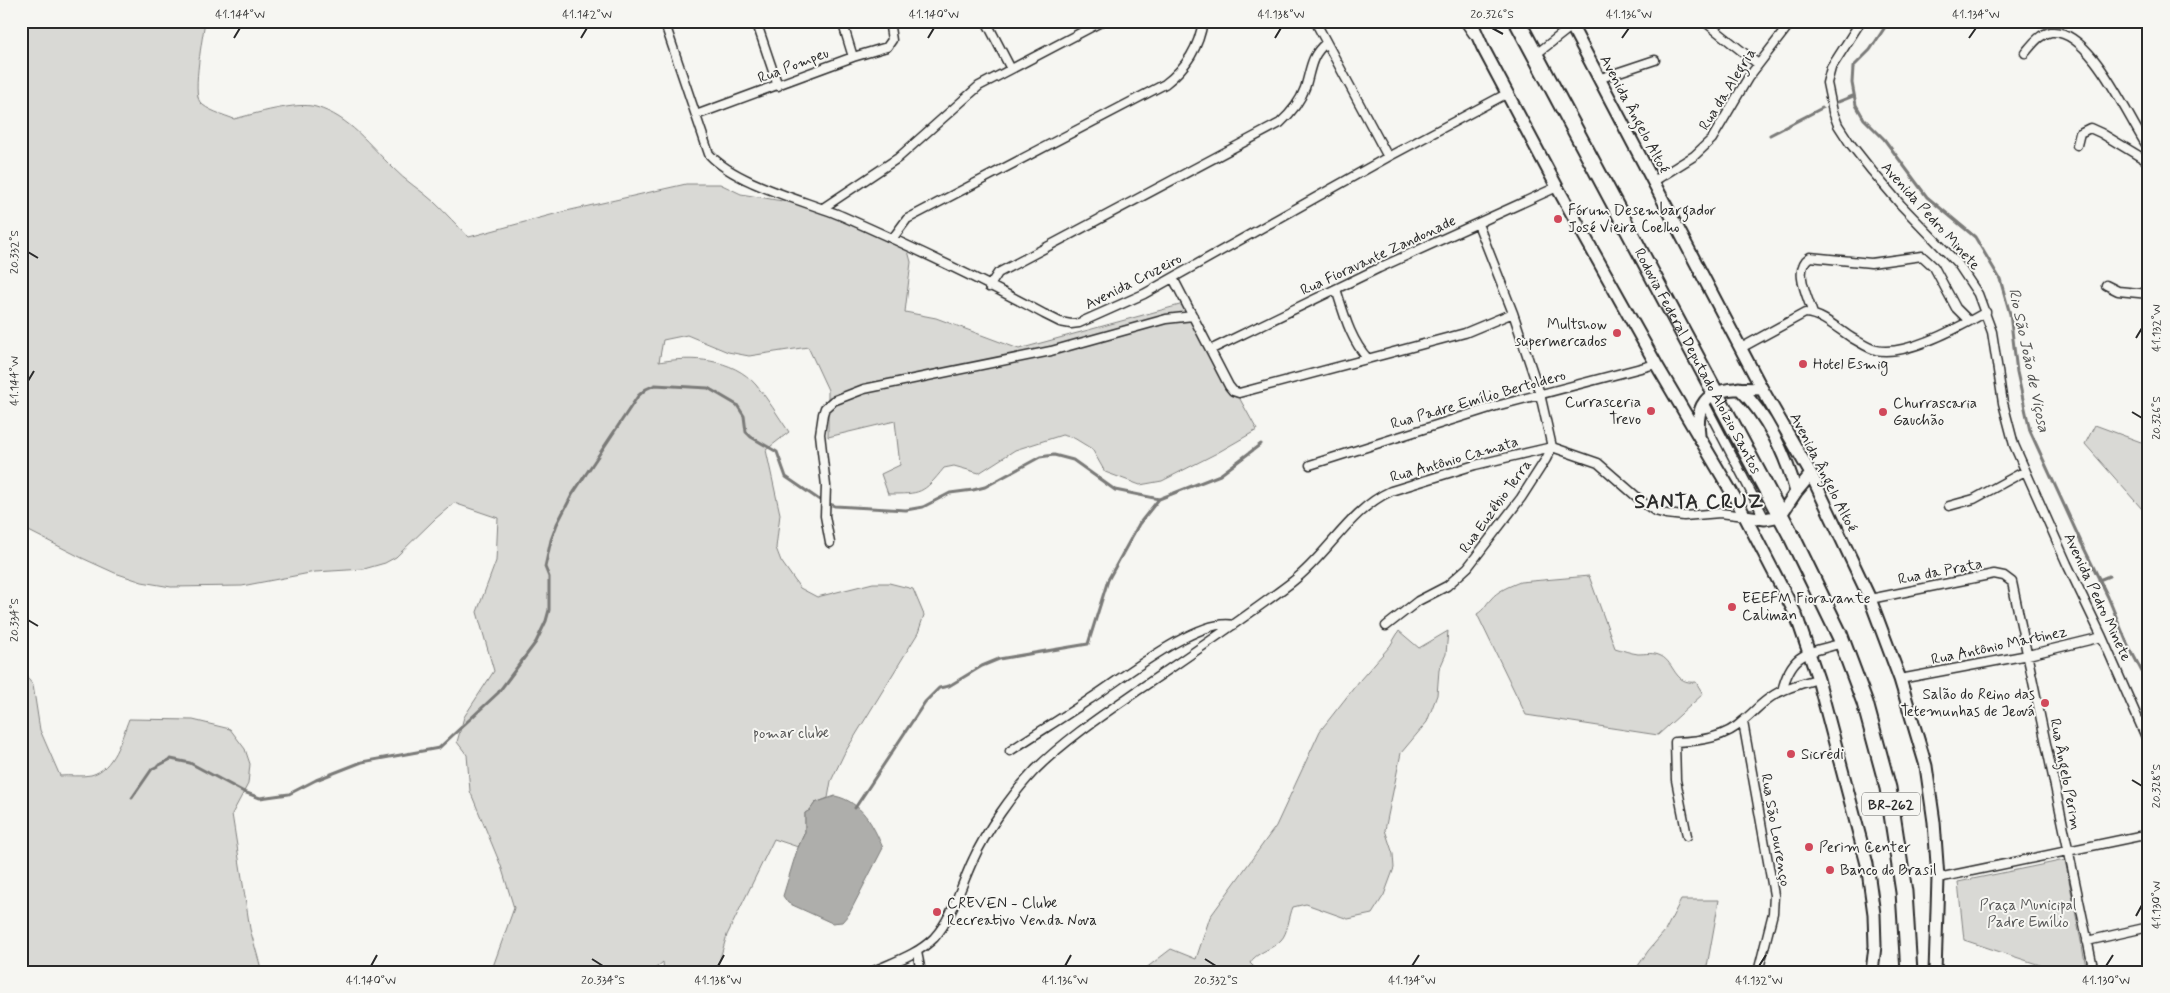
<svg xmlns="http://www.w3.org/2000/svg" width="2170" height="993" font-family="Mynerve,sans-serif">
  <rect width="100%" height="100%" fill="#f6f6f2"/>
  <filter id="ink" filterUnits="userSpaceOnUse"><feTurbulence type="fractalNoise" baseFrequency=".02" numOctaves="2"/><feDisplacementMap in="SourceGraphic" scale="10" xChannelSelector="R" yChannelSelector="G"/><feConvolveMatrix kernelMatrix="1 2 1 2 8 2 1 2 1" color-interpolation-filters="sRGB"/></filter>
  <g filter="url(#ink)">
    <path fill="#d9d9d5" stroke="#828280" d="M 21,21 L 205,21 C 203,35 192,92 200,102 C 206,110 224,115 234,119 C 254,114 297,101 316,107 C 350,117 369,145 393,168 C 405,181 421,190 434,202 C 446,213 457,226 469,237 L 562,212 L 686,184 L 720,184 L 741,194 L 806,205 L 869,232 L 896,240 L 907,247 L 911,262 L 905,312 L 936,318 L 1019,349 L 1187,303 L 1257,430 L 1217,453 L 1162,481 L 1140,485 L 1105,472 L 1092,449 L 1074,438 L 1062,435 L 1015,450 L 979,473 L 954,466 L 944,468 C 923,494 921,494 888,494 L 881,474 L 900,465 L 895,421 L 828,437 L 828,390 L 808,347 L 749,356 L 728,352 L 687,335 L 663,340 L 659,362 C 691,356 733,358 756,385 C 768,399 778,416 789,432 L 766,450 L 780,514 L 776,548 L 781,561 L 800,588 L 817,597 L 873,583 L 889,583 L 913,589 L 924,615 L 918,633 L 844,754 L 831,781 L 828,798 L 815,803 L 810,810 L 805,813 L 805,832 L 798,847 L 774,839 L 727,935 L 716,972 L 664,972 L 663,962 L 651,972 L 491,972 L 514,908 L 501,866 L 470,791 L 467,755 L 457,742 L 464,717 L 494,671 L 477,612 L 496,561 L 498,518 L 454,503 L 435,519 L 396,557 L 385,563 L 364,569 L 315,572 L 242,586 L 171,587 L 142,582 L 115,573 L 82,558 L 21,527 Z
      M 2095,425 L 2149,445 L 2149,517 L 2085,444 Z
      M 1589,576 L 1615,648 C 1622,650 1630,653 1638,654 C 1646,654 1653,652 1661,656 C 1675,663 1674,685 1696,682 L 1703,694 L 1658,735 L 1526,715 L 1477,614 C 1485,609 1485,605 1491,599 C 1497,591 1510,586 1520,582 Z
      M 1399,631 L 1419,648 L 1448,631 L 1446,654 L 1439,670 L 1437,695 L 1427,722 L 1401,753 L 1385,830 L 1393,854 L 1394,868 L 1384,895 L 1372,914 L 1348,919 L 1306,904 L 1293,907 C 1289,916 1288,933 1281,940 C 1272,950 1256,952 1250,963 L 1259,972 L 1141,972 L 1171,949 L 1196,959 L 1210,917 L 1276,826 L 1320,731 L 1360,680 L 1390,646 Z
      M 21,670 L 33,685 L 40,730 L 60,776 C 69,775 82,777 91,775 C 114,769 121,739 129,719 L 193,720 L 230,729 L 245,749 L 250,764 L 248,784 L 232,814 L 250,929 L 262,972 L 21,972 Z
      M 2065,860 L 2087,972 L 2061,972 L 1964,940 L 1958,882 Z
      M 1681,900 L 1719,900 L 1706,972 L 1634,972 L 1648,951 L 1665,931 Z"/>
    <path fill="#aeaeab" stroke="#7a7a78" d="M 835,796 C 862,802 873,825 883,848 L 849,914 L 842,922 L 832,923 L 788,903 L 783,896 L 797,850 L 805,832 L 805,813 L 810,810 L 815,803 Z"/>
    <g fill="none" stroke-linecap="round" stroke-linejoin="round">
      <path stroke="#7a7a78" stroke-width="3" d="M 1889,21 L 1870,50 L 1853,67 L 1852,83 L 1856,105 L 1864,119 L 1884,139 L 1927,197 L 1975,237 L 2000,279 L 2010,314 L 2017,372 L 2030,431 L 2081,542 L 2108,597 L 2127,643 L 2149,685
        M 1838,102 L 1853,96
        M 1770,135 L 1822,108
        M 2099,580 L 2109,576
        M 132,798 L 152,769 L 171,759 L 190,763 L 244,792 L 260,798 L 289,794 L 316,780 L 362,762 L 439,748 L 498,693 L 536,642 L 546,621 L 549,610 L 549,577 L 545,567 L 551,540 L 557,524 L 572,495 L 638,396 L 646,389 L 655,385 L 708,388 L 737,405 L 744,416 L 746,432 L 751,437 L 777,452 L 786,477 L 821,501 L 835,506 L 906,510 L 923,507 L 950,493 L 973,490 L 985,487 L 1040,457 L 1054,455 L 1073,460 L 1115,490 L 1159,499
        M 855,808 L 925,702 L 939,688 L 949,686 L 982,666 L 999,659 L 1088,644 L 1108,580 L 1139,524 L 1159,499 L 1220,475 L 1261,444"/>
      <defs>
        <path id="street" d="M 664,21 L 709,154 C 736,184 803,200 842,216 C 910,246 978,278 1044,314 L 1060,322 L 1071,324 L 1079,323 L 1144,294 L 1388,157 L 1506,94
          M 756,21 L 778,86
          M 842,21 L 853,57
          M 986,21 L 1011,69
          M 1315,21 L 1388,157
          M 1464,21 L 1473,34
          M 1704,21 L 1758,64
          M 1861,21 L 1831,68 L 1827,83 L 1833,112 L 1838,125 L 1849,142 L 1872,171 L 1901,205 L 1958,264 L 1978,294 L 1992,332 L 2003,403 L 2014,445 L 2067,564 L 2102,637 L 2149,744
          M 2025,53 C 2032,45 2039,34 2051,32 C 2091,28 2129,121 2149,149
          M 1535,55 L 1572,26
          M 1598,79 L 1655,60
          M 696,115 L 853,57 L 887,47 L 892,40 L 889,21
          M 2077,145 L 2080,133 L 2090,128 L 2101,133 L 2149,162
          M 1654,181 L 1694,156 L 1712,139 L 1748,78 L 1792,21
          M 823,208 L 898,158 L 979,86 L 1103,21
          M 893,238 L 907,219 L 1165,84 C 1186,68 1199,48 1203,21
          M 1173,278 L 1229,386 L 1233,391 L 1239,393 L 1465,333 L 1513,313
          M 2106,285 L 2118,291 L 2149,294
          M 989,287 L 998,273 L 1280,123 C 1291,113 1300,102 1305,88 C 1311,70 1310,56 1326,43
          M 1336,289 C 1344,314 1350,339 1368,359
          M 1813,314 C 1808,297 1792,269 1810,257 L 1871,263 L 1922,256 L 1934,267 L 1956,308 L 1969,321
          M 1741,348 L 1805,313 C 1822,314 1838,329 1852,338 C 1860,342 1867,348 1876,350 C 1906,357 1960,327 1986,312
          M 1212,349 L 1379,268 L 1557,187
          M 1704,402 L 1765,519
          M 1310,465 L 1496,406 L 1656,364
          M 1949,506 L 1974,499 L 2025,471
          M 830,543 L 825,516 L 826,486 L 820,434 L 823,414 L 825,408 L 833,401 L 864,389 L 1051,351 L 1166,319 L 1193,316
          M 1870,599 L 1994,574 L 2004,576 L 2012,582 L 2094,972
          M 1386,626 L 1418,601 L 1447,586 L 1468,567 L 1521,498 L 1546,459 L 1552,447 L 1540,394 L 1513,313 L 1478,224
          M 1900,679 L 2028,655 L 2102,637
          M 1782,691 C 1792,651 1808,653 1843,643
          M 1743,722 L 1774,895 L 1773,913 L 1758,972
          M 1010,751 C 1037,733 1064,717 1090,699 C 1120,680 1198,617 1233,625
          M 1687,836 L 1676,780 L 1675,742 C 1700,741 1726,738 1744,720 C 1754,712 1762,702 1774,695 C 1787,687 1803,683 1818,679
          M 1938,878 L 2149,834
          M 2087,941 L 2149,927
          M 917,952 L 921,972
          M 872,972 C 893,962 917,955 934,938 C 953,917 961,885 973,860 C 986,831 1013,793 1035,770 C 1066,739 1104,714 1140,689 C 1191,654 1242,620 1292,582 C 1328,555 1349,510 1391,491 L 1475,465 L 1552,447 L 1598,463 L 1645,504 L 1655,511 L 1666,514 L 1684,516 L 1720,513 L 1745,516"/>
        <path id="secondary" d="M 1471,21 L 1483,48 L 1557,187 L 1656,364 L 1738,503 L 1796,615 L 1818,679 L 1867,864 L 1874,914 L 1875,946 L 1872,972
          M 1569,21 L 1762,389 L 1811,474 L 1870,599 L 1900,679 L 1926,766 L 1934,822 L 1938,878 L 1935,972
          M 1739,388 C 1767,415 1786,455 1796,492
          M 1699,435 C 1693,388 1726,387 1762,389
          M 1745,516 L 1765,519 L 1780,516 L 1796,492 L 1811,474"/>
        <g id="highway">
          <path id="s1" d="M 1517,21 L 1792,537 L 1840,636 L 1865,703 L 1888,788 L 1904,892 L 1909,972"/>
        </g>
      </defs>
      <use href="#street" stroke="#2b2b2b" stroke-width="11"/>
      <use href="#secondary" stroke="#2b2b2b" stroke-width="15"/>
      <use href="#highway" stroke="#2b2b2b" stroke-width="19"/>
      <use href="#street" stroke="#f6f6f2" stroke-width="8"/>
      <use href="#secondary" stroke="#f6f6f2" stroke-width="11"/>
      <use href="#highway" stroke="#f6f6f2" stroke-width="15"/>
    </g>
  </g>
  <path fill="none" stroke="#2b2b2b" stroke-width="2" d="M 1492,28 L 1503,34M 234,38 L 240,28M 581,38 L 587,28M 928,38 L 934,28M 1275,38 L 1281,28M 1622,38 L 1629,28M 1969,38 L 1976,28M 28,252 L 38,258M 2136,338 L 2142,328M 28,381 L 34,371M 2132,412 L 2142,418M 28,620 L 38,626M 2132,780 L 2142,786M 2136,916 L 2142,905M 592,959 L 603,966M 1205,959 L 1216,966M 371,966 L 377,955M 718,966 L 724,955M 1065,966 L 1071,955M 1412,966 L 1419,955M 1759,966 L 1766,955M 2106,966 L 2113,955"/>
  <g fill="#d1495b" stroke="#f6f6f2" stroke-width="2">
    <circle cx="1558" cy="219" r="5"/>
    <circle cx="1617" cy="333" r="5"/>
    <circle cx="1803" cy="364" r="5"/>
    <circle cx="1651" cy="411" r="5"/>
    <circle cx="1883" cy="412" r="5"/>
    <circle cx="1732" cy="607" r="5"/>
    <circle cx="2045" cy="703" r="5"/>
    <circle cx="1791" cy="754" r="5"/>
    <circle cx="1809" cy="847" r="5"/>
    <circle cx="1830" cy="870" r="5"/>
    <circle cx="937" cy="912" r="5"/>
  </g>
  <g text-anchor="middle" stroke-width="4" stroke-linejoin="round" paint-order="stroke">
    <rect fill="#f6f6f2" stroke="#686867" stroke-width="1" x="1862" y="792.5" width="58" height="23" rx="4"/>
    <g font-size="14" font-weight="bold" fill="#2b2b2b">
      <text x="1891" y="809">BR-262</text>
    </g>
    <g font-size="15" fill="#2b2b2b" stroke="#f6f6f2">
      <text transform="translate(793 65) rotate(-21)" y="5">Rua Pompeu</text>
      <text transform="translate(1727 89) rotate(-58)" y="5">Rua da Alegria</text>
      <text transform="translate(1635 114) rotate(62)" y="5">Avenida Ângelo Altoé</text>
      <text transform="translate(1931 216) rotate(48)" y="5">Avenida Pedro Minete</text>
      <text transform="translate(1378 255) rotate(-25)" y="5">Rua Fioravante Zandonade</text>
      <text transform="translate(1133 281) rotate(-27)" y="5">Avenida Cruzeiro</text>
      <text dy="5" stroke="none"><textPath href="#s1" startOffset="385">Rodovia Federal Deputado Aloízio Santos</textPath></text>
      <text transform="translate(1478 399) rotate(-16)" y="5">Rua Padre Emílio Bertoldero</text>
      <text transform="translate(1454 459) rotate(-16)" y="5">Rua Antônio Camata</text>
      <text transform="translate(1824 472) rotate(63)" y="5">Avenida Ângelo Altoé</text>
      <text transform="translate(1495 506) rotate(-54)" y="5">Rua Euzébio Terra</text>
      <text transform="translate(1940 571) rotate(-11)" y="5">Rua da Prata</text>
      <text transform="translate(2098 597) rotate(65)" y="5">Avenida Pedro Minete</text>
      <text transform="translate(1999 645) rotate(-12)" y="5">Rua Antônio Martinez</text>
      <text transform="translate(2066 774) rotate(79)" y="5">Rua Ângelo Perim</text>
      <text transform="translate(1776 830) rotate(80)" y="5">Rua São Lourenço</text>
    </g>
    <g font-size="15" fill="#2b2b2b" stroke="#f6f6f2" text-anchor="start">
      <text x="1568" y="215">Fórum Desembargador<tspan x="1568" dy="17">José Vieira Coelho</tspan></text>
      <text x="1607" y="329" text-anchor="end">Multshow<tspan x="1607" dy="17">supermercados</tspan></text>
      <text x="1813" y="369">Hotel Esmig</text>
      <text x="1641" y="407" text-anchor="end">Currasceria<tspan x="1641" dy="17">Trevo</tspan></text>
      <text x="1893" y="408">Churrascaria<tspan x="1893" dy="17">Gauchão</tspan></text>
      <text x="1742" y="603">EEEFM Fioravante<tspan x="1742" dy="17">Caliman</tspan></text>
      <text x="2035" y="699" text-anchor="end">Salão do Reino das<tspan x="2035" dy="17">Tetemunhas de Jeová</tspan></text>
      <text x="1801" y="759">Sicredi</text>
      <text x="1819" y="852">Perim Center</text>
      <text x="1840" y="875">Banco do Brasil</text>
      <text x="947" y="908">CREVEN - Clube<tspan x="947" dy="17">Recreativo Venda Nova</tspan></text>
    </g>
    <g font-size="15" fill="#565656" stroke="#f6f6f2">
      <text x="791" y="738">pomar clube</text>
      <text x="2028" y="910">Praça Municipal<tspan x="2028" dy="17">Padre Emílio</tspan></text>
    </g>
    <g font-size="16" font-style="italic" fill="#525251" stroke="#f6f6f2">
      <text transform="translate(2030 360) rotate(78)" y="6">Rio São João de Viçosa</text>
    </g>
    <g font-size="20" font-weight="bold" letter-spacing="1" fill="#2b2b2b" stroke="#f6f6f2">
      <text x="1699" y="508">SANTA CRUZ</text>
    </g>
  </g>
  <rect width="2170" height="993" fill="none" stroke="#f6f6f2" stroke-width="55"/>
  <rect x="28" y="28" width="2114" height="938" fill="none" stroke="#2b2b2b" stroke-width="2"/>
  <g font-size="12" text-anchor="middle" fill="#2b2b2b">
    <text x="240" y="18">41.144°W</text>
    <text x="587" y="18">41.142°W</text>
    <text x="934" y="18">41.140°W</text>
    <text x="1281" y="18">41.138°W</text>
    <text x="1492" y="18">20.326°S</text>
    <text x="1629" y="18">41.136°W</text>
    <text x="1976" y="18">41.134°W</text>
    <text transform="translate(14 252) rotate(-90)" y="4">20.332°S</text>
    <text transform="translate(2156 328) rotate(-90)" y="4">41.132°W</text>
    <text transform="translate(14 381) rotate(-90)" y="4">41.144°W</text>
    <text transform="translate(2156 418) rotate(-90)" y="4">20.326°S</text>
    <text transform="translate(14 620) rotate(-90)" y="4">20.334°S</text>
    <text transform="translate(2156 786) rotate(-90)" y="4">20.328°S</text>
    <text transform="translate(2156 905) rotate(-90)" y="4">41.130°W</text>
    <text x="371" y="984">41.140°W</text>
    <text x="603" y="984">20.334°S</text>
    <text x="718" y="984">41.138°W</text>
    <text x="1065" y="984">41.136°W</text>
    <text x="1216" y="984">20.332°S</text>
    <text x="1412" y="984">41.134°W</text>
    <text x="1759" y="984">41.132°W</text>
    <text x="2106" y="984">41.130°W</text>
  </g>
</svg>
